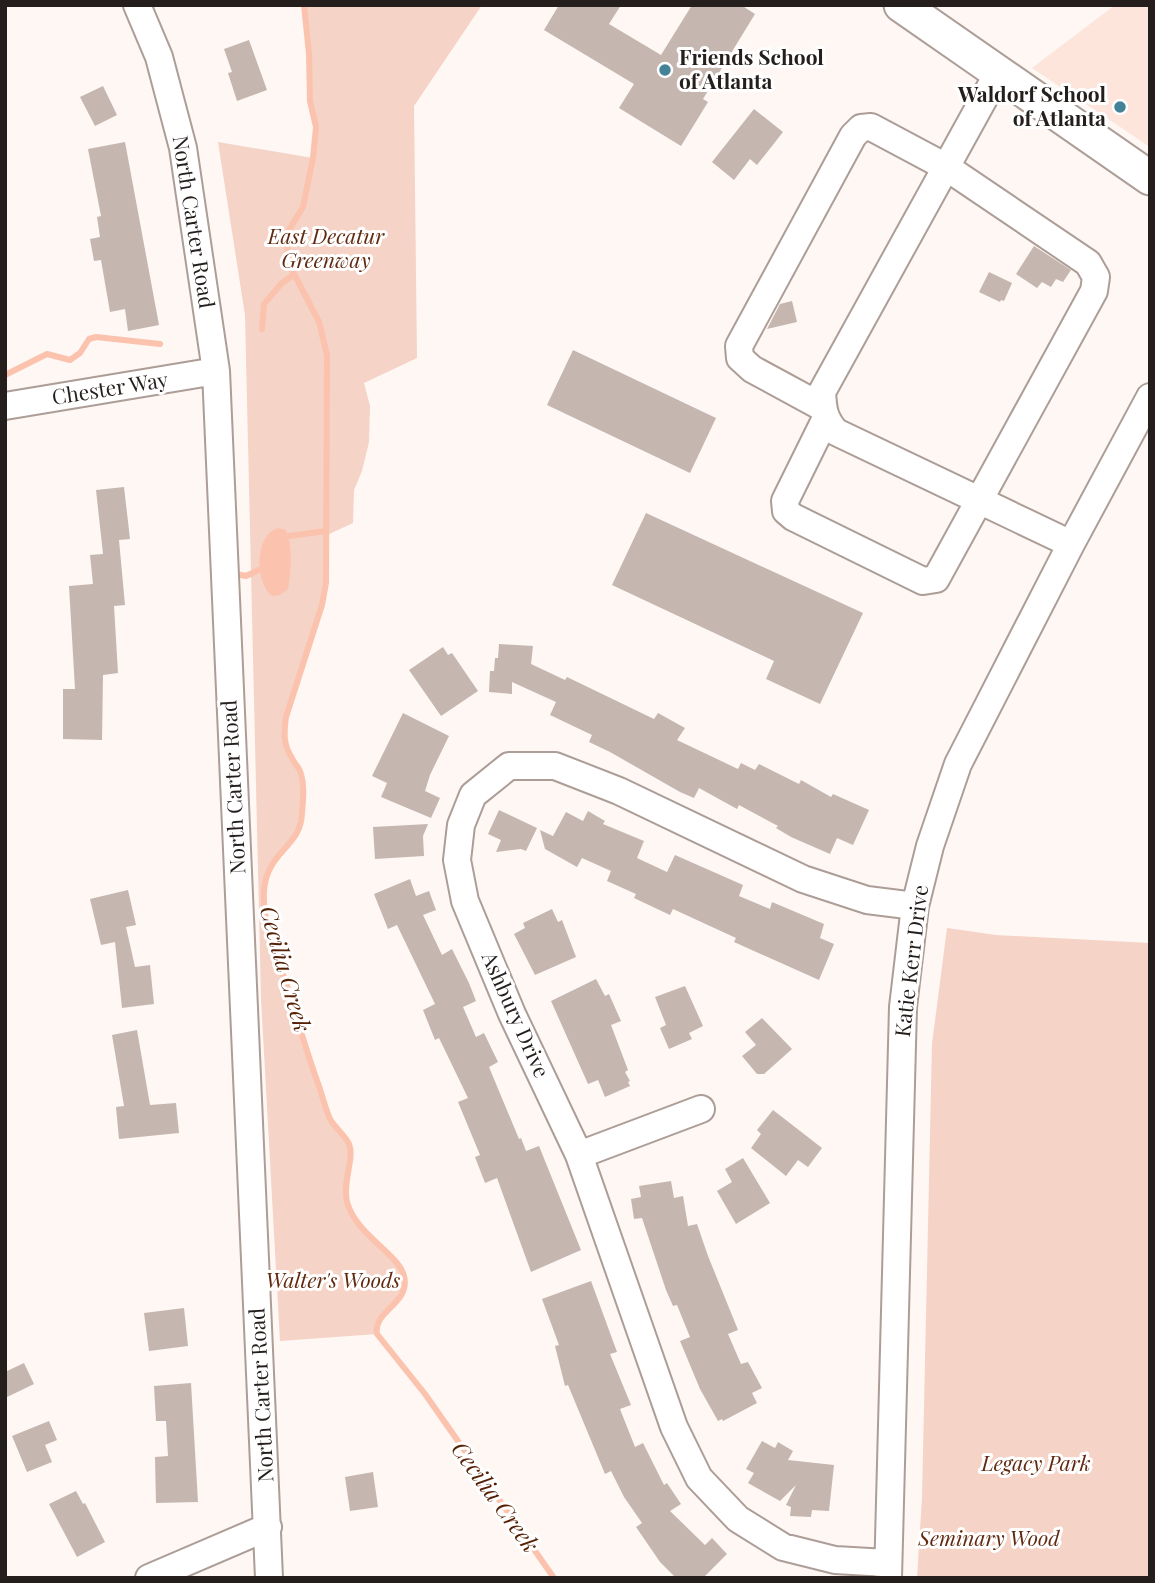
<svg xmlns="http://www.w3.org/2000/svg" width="1155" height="1583" font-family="'Playfair Display',serif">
  <rect width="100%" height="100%" fill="#fef7f4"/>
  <path fill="#fee5db" d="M 1115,5 L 1150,5 L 1150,147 L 1032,68 Z"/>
  <path fill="#f5d3c6" d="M 304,5 L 482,5 L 414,106 L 417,358 L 364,383 L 370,406 L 369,442 L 362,471 L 354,490 L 353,523 L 325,536 L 326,583 L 322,605 L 286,717 L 284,733 L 287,748 L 299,768 L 302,780 L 302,817 L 299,831 L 291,843 L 277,854 L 269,867 L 264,891 L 267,922 L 272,947 L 291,997 L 302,1041 L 331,1119 L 349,1144 L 351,1157 L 345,1177 L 346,1199 L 352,1215 L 361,1228 L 401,1269 C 418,1304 373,1307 377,1334 L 280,1341 L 261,999 L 245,315 L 218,142 L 313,158 L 316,127 L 310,101 L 309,54 Z
    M 947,928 L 996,935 L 1150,943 L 1150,1578 L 917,1578 L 922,1498 L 932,1044 Z"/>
  <path fill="#fbc3ad" d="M 278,528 L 286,530 C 293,547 291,571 288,589 L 280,595 L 272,596 C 255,583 254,535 278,528 Z"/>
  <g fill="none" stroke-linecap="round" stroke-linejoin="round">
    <path stroke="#fbc3ad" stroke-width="6" d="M 304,5 L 309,54 L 310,101 L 316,127 L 313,158 L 303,207 L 287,233 L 288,262 L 319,322 L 327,355 L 326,583 L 322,605 L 286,717 C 284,732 283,745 292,758 C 294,763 298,766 300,771 C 305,784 303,800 302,813 C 301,848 267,850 264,891 C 262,929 280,963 291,998 C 300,1029 309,1059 320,1089 C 323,1099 326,1110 330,1119 C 335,1128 345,1135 349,1144 C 355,1158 342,1182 347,1202 C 356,1235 398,1253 404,1276 C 411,1304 373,1310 377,1334 L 425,1394 L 554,1578
      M 262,329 L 264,304 L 281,284 L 293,275
      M 5,375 L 47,354 L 70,360 L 80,353 L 89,339 L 96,337 L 160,344
      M 289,536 L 326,531
      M 236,574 L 246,576 L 261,569"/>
  </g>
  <path fill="#c6b6b0" d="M 559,5 L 621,5 L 609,24 L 661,55 L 692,5 L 741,5 L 755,14 L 703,99 L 708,102 L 681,146 L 619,108 L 634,84 L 544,30 Z
    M 249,40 L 267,90 L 237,101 L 228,73 L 232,72 L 224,49 Z
    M 103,86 L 117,115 L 95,126 L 80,97 Z
    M 754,109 L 783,132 L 757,165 L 750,159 L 734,180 L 712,162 Z
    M 125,142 L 159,325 L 128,331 L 125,309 L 110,312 L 101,260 L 94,261 L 90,239 L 100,237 L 97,217 L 101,216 L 88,149 Z
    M 1034,246 L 1071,270 L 1063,282 L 1056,279 L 1051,287 L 1042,282 L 1037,288 L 1016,274 Z
    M 989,272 L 1012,283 L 1004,301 L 1001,300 L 1000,302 L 979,292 Z
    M 792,301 L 797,322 L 767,329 L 780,304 Z
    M 573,350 L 716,418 L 690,473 L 547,405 Z
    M 124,487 L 130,539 L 119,540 L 125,605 L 114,606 L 118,673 L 103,675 L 102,740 L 63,739 L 63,689 L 75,689 L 69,586 L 93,584 L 90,555 L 103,554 L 96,490 Z
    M 646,513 L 863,613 L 820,704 L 766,679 L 774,661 L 612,585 Z
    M 499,644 L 533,646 L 531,664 L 565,680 L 567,677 L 654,719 L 658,713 L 685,728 L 677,740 L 738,769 L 741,763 L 755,770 L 759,764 L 799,784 L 801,780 L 831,797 L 833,794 L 869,810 L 853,845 L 837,838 L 830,854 L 791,837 L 776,828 L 778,826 L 739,805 L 737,809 L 699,788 L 694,798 L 680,792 L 610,752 L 589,742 L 592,735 L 550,715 L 556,702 L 512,682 L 512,694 L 489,692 L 490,671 L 494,671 L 495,658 L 498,658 Z
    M 443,647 L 448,655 L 452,653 L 478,691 L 441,716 L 409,670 Z
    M 403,713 L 449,736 L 430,775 L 425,791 L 440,798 L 431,818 L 381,797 L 387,783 L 372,776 Z
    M 499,810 L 537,828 L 526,851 L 521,849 L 496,852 L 501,840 L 488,834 Z
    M 588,811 L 605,821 L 603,824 L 644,841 L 637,858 L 667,872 L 675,855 L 743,885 L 739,896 L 770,909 L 772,902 L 824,924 L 820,938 L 834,944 L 819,980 L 734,942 L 736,938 L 673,909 L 670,915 L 634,898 L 636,894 L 607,881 L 611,871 L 582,858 L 577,867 L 545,849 L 540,830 L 553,836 L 566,812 L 583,821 Z
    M 428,824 L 423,836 L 424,856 L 375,859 L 373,827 Z
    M 410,879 L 416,896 L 429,891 L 436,910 L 423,915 L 442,955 L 452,949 L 469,983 L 476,1001 L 463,1007 L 476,1037 L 484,1033 L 498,1062 L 489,1067 L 519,1139 L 521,1138 L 526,1151 L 539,1146 L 581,1250 L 531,1272 L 497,1178 L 485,1183 L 475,1157 L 480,1155 L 458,1102 L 468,1098 L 439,1038 L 435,1040 L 423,1010 L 435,1004 L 397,925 L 388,929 L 374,894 Z
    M 128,890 L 136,925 L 126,927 L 135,967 L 150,965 L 154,1004 L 122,1008 L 115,942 L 101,945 L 90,899 Z
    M 552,909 L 558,922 L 562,920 L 576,957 L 535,975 L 514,934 L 525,928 L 523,923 Z
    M 596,979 L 605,996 L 609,994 L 621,1021 L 611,1025 L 628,1070 L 625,1072 L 630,1081 L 628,1082 L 630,1086 L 605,1097 L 598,1080 L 588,1084 L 551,1001 Z
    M 685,986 L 703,1026 L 689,1033 L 692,1039 L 669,1049 L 660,1028 L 666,1025 L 655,997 Z
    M 762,1018 L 792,1049 L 764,1074 L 757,1074 L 742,1056 L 756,1045 L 745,1032 Z
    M 137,1030 L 150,1105 L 176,1103 L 179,1133 L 119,1139 L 116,1107 L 124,1106 L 112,1035 Z
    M 773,1110 L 822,1148 L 808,1167 L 798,1160 L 786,1176 L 751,1148 L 761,1134 L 757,1130 Z
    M 743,1158 L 770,1203 L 736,1224 L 717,1191 L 732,1182 L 725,1169 Z
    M 671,1181 L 674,1198 L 683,1196 L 688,1226 L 697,1224 L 708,1256 L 738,1330 L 728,1334 L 741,1364 L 748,1362 L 762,1388 L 752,1393 L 757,1403 L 723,1421 L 722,1419 L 718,1421 L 700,1389 L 680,1341 L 690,1337 L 677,1305 L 673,1306 L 666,1290 L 642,1218 L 634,1219 L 631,1199 L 641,1197 L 639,1186 Z
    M 591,1281 L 617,1352 L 610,1354 L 631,1405 L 620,1409 L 635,1447 L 643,1443 L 664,1485 L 667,1483 L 681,1504 L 670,1511 L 705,1545 L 712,1538 L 727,1554 L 703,1578 L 676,1578 L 660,1562 L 636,1527 L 642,1523 L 624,1497 L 611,1471 L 605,1474 L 568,1385 L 565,1386 L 555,1346 L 559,1345 L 542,1299 Z
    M 184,1308 L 188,1346 L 149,1351 L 144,1313 Z
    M 24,1363 L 34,1384 L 5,1398 L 5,1372 Z
    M 191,1383 L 198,1502 L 156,1503 L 155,1457 L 168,1456 L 166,1421 L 156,1421 L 154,1386 Z
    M 49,1421 L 57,1440 L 45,1445 L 52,1462 L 27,1472 L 12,1436 Z
    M 762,1441 L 775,1448 L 778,1442 L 793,1451 L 788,1460 L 834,1465 L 829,1511 L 812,1510 L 811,1517 L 790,1516 L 791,1507 L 786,1505 L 796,1485 L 780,1501 L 748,1483 L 754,1473 L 746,1469 Z
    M 373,1472 L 378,1507 L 350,1511 L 345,1477 Z
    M 76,1491 L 83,1504 L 85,1503 L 105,1542 L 77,1557 L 49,1504 Z"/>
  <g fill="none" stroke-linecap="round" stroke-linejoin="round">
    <defs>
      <path id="minor" d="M 137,5 L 159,57 L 183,148 L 216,371 L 269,1578
        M 998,73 L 822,392 C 823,409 824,419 836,432 L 1071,544
        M 5,406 L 216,371
        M 822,407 L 752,369 L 740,358 L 739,346 L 853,136 L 861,128 L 871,127 L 946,167 L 1088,263 L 1096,277 L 1094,291 L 936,579 L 923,581 L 793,517 L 786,511 L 785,501 L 825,420
        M 579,1155 L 701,1109
        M 887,1563 L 835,1560 L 783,1547 L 738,1519 L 699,1478 L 674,1427 L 579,1155 L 512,1014 L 465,901 L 457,860 L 461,825 L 473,795 L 509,766 L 555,766 L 619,791 L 803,879 L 867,900 L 915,906
        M 149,1578 L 268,1527
        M 888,1578 L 903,1007 L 915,906 L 930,846 L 958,764 L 1071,544 L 1150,397"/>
      <path id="major" d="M 901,5 L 1150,178"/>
    </defs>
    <use href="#minor" stroke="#ad9d97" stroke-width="30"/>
    <use href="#major" stroke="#ad9d97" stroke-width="37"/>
    <use href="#minor" stroke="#fff" stroke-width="26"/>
    <use href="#major" stroke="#fff" stroke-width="33"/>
  </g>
  <g fill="#448298" stroke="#fff" stroke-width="2.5">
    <circle cx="665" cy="70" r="7"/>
    <circle cx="1120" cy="107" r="7"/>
  </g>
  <g text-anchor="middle" stroke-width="6" stroke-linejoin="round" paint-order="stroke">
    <g font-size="21" font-weight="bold" fill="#241e1c" stroke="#fff" text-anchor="start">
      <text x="679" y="65">Friends School<tspan x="679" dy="24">of Atlanta</tspan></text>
      <text x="1106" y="102" text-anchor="end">Waldorf School<tspan x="1106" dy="24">of Atlanta</tspan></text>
    </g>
    <g font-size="21" fill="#241e1c" stroke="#fff">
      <text transform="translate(193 222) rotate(81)" y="7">North Carter Road</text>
      <text transform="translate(110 389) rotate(-9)" y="7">Chester Way</text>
      <text transform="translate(234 787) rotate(-93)" y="7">North Carter Road</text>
      <text transform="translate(912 961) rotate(-83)" y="7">Katie Kerr Drive</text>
      <text transform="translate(515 1015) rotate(66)" y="7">Ashbury Drive</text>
      <text transform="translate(262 1395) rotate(-93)" y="7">North Carter Road</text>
    </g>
    <g font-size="21" font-style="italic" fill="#612a10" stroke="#fff">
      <text x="326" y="244">East Decatur<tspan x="326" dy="24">Greenway</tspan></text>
      <text x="333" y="1288">Walter's Woods</text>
      <text x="1036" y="1471">Legacy Park</text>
      <text x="989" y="1546">Seminary Wood</text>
    </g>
    <g font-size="23" font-style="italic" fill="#551f04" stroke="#fff">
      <text transform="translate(285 969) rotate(74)" y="8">Cecilia Creek</text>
      <text transform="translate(495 1497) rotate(54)" y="8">Cecilia Creek</text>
    </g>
  </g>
  <rect width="1155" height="1583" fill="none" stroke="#241e1c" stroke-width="14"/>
</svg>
